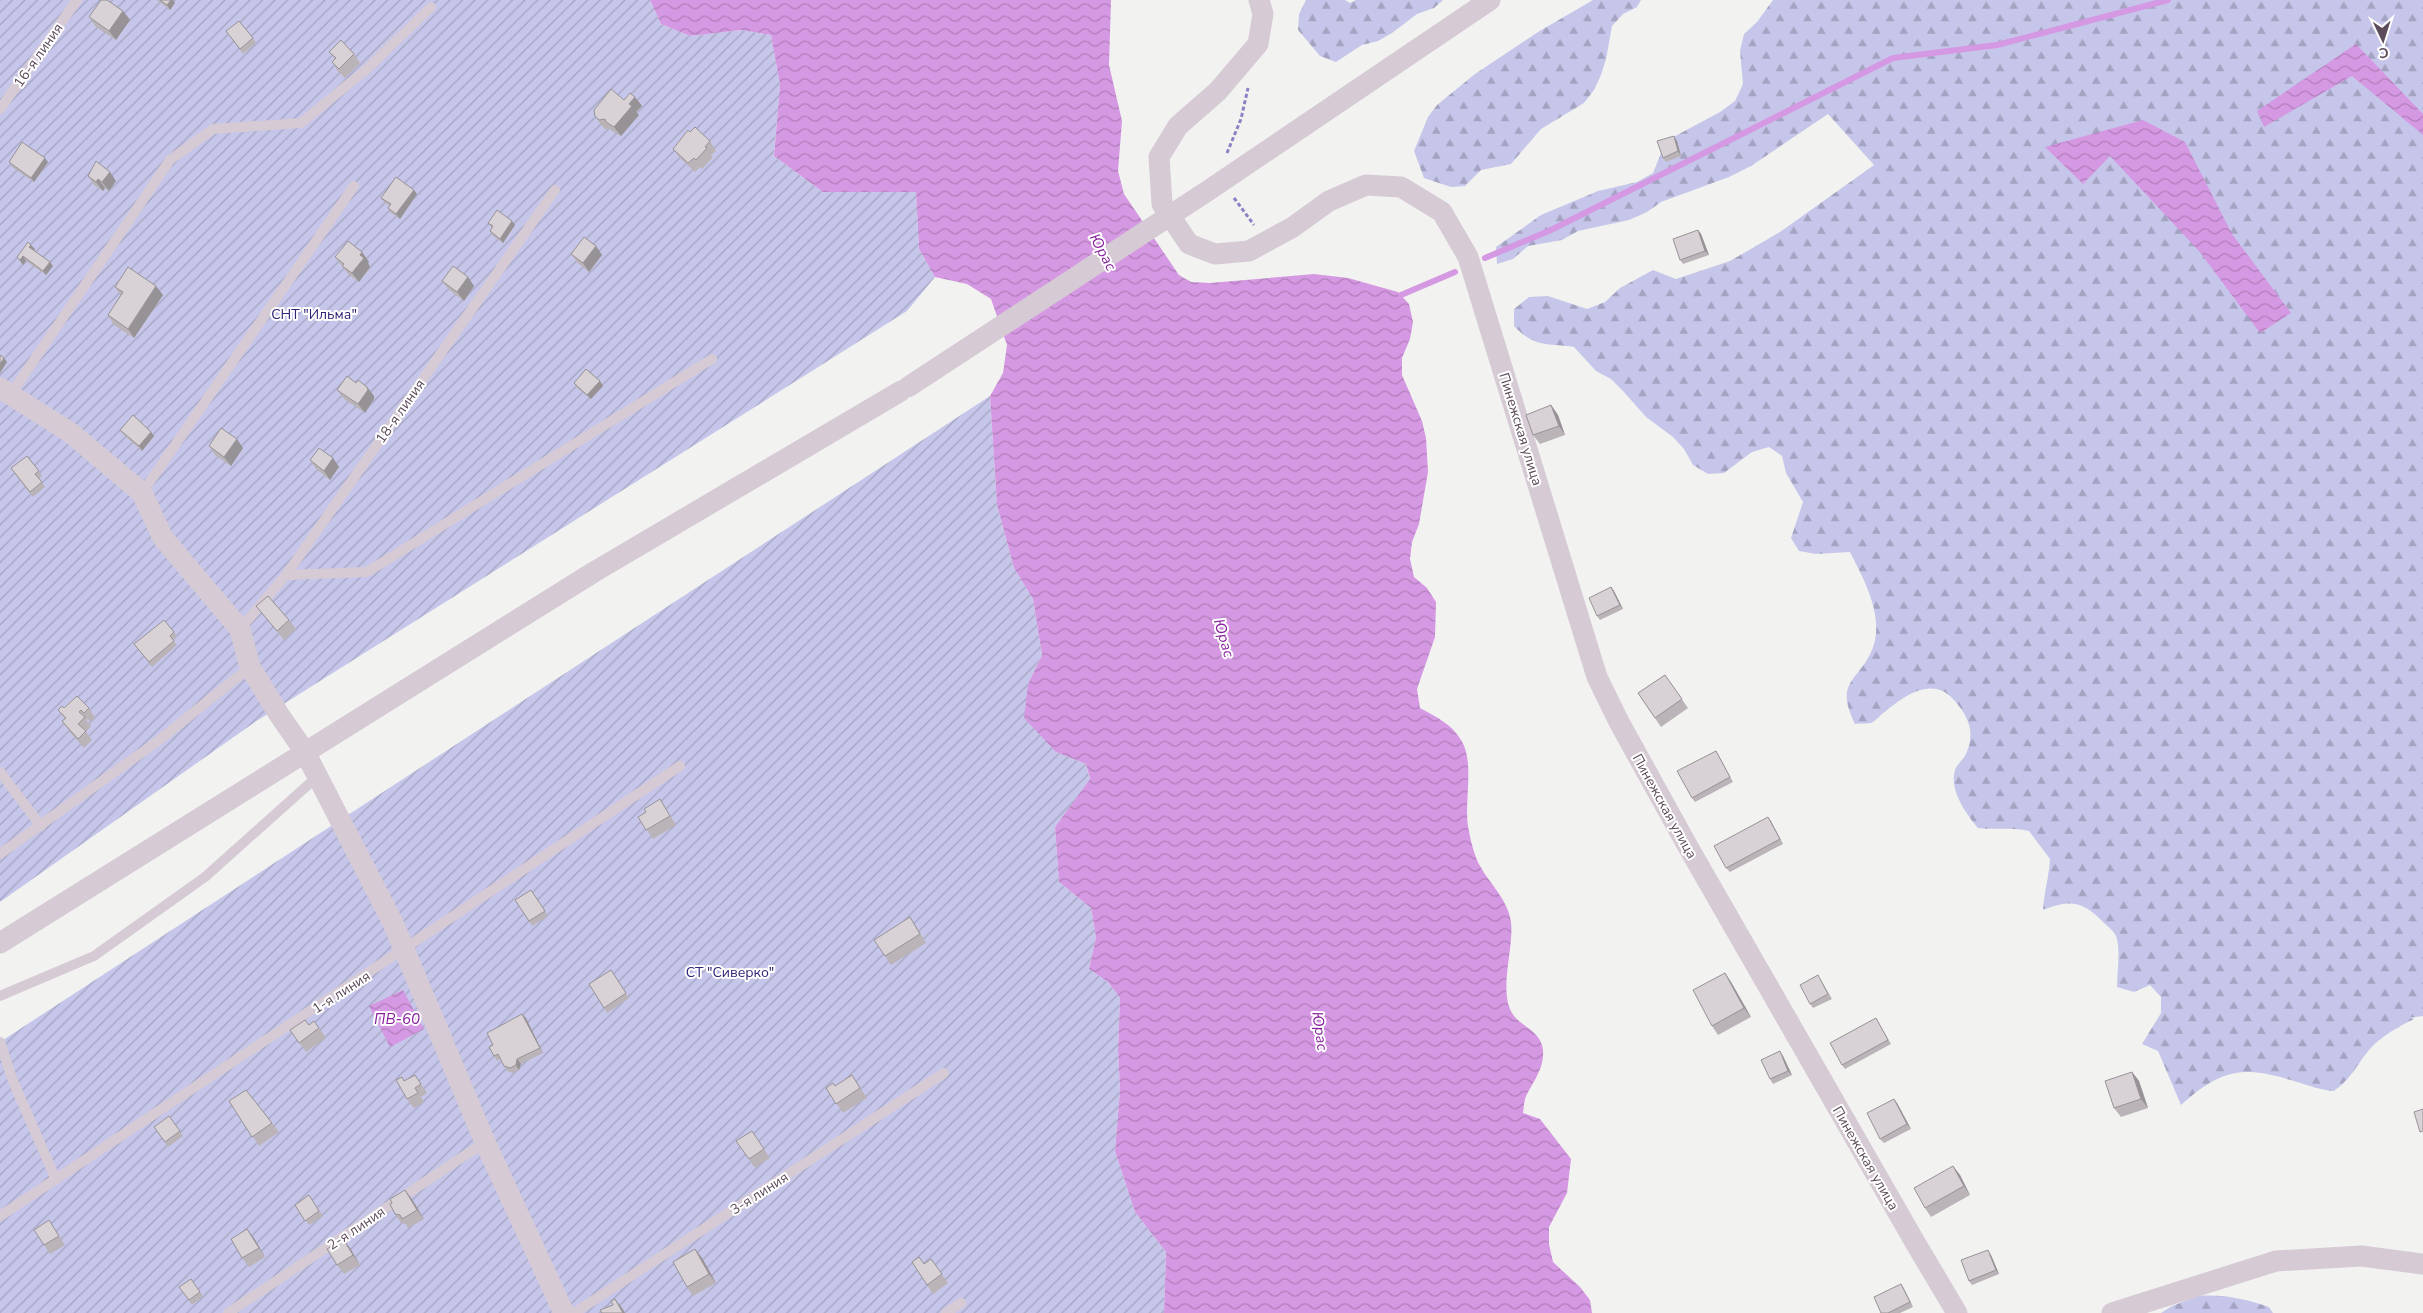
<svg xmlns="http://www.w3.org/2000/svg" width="2423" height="1313" font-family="'Nunito Sans',sans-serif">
  <defs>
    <pattern id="forest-firs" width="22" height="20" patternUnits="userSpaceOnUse" patternTransform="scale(1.25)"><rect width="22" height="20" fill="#c6c6ea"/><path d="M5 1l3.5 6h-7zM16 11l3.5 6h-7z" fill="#a4a3c1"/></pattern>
    <pattern id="garden-furrows" width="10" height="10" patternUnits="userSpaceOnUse" patternTransform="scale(1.25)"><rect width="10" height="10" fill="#c6c6ea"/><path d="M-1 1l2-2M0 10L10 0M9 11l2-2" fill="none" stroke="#a4a3c1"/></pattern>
    <pattern id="water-waves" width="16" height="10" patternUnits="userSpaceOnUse" patternTransform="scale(1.25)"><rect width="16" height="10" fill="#d598e2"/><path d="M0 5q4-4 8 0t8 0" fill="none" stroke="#b07eba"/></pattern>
  </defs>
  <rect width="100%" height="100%" fill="#f2f3f1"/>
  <path fill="url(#forest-firs)" d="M 1306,0 L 1345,0 L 1350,3 L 1356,0 L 1443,0 L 1434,8 L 1417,14 L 1392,33 L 1378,41 L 1362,45 L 1336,62 L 1320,56 L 1298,30 L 1299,14 Z
    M 1593,0 L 1641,0 L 1637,7 L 1623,14 L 1612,26 L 1606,59 L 1601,75 L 1594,90 L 1584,103 L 1541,129 L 1511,164 L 1481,170 L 1465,186 L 1451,187 L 1424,178 L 1414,151 L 1428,117 L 1437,105 L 1475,74 L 1538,32 Z
    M 1773,0 L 2423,0 L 2423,1016 L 2409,1018 L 2414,1019 C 2398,1027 2381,1036 2369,1050 C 2356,1066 2352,1078 2334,1091 C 2320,1090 2311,1086 2297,1082 C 2243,1065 2223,1068 2181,1105 L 2158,1051 L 2142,1044 L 2161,1013 L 2161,997 L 2150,985 L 2134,992 L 2117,987 C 2117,971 2121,951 2116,936 C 2114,931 2107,926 2103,922 C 2083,901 2070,899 2043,910 C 2044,892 2049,877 2050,859 L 2029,831 C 2012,827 1996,830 1978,828 C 1966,814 1949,790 1955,770 C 1957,764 1963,760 1966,754 C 1976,732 1968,715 1953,699 C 1932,676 1904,696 1886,711 C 1881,714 1876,721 1871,723 C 1866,724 1860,723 1855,724 C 1832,678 1863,681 1874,644 C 1883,613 1863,578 1850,552 L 1816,554 L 1799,551 L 1791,538 L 1803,502 L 1786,473 L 1782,456 L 1769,447 L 1752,452 L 1724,473 L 1708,474 L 1693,465 L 1684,449 L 1673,437 L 1646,417 L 1623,391 L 1611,379 L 1596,371 L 1574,347 C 1546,343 1535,348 1514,326 L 1514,309 L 1529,297 L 1548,296 L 1587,309 L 1605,302 L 1620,288 L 1653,270 L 1676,279 L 1730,261 L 1780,232 L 1874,165 L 1828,114 L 1751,166 L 1729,177 L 1661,202 L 1647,212 L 1629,220 L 1578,231 L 1562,240 L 1528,246 L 1513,259 L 1497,264 L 1496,247 L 1541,215 L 1598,191 L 1637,182 L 1653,173 L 1666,141 L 1720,112 L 1735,101 L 1743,84 L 1740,51 L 1744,34 L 1757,22 Z
    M 2198,1296 C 2224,1294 2245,1299 2269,1307 L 2273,1313 L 2161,1313 L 2172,1306 Z"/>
  <path fill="url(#garden-furrows)" d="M 0,0 L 650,0 L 661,24 L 690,36 L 742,30 L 771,35 L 780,85 L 774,156 L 823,192 L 916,192 L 919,249 L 935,277 L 907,311 L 255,722 L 0,902 Z
    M 990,396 L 997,505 L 1014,568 L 1033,599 L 1042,655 L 1028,684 L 1056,752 L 1086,764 L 1090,780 L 1055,827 L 1059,882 L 1091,908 L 1096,937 L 1089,969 L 1108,982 L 1120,998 L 1118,1050 L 1120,1090 L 1115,1151 L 1135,1212 L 1166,1252 L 1164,1313 L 0,1313 L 0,1042 Z"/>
  <path fill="url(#water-waves)" d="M 650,0 L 1111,0 L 1109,65 L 1122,121 L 1118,171 L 1124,194 L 1179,275 L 1191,282 L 1210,283 L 1314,274 L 1348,278 L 1398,292 L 1409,304 L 1413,322 L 1410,339 L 1402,358 L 1402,375 L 1422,421 L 1426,438 L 1428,472 L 1419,524 L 1412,542 L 1410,559 L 1414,577 L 1427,588 L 1436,602 L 1435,637 L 1417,689 L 1420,708 C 1436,717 1452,724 1461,740 C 1475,762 1464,800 1468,826 C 1470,838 1474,856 1480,866 C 1490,884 1508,900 1511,922 C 1514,946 1500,986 1510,1009 C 1516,1025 1537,1028 1542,1045 C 1547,1063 1535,1079 1527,1094 C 1524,1099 1524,1107 1523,1113 L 1540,1119 L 1571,1159 L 1567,1193 L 1549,1227 L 1549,1244 L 1553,1262 L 1580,1287 L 1590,1300 L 1592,1313 L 1164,1313 L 1166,1252 L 1135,1212 L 1115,1151 L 1120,1090 L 1118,1050 L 1120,998 L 1108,982 L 1089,969 L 1096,937 L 1091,908 L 1059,882 L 1055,827 L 1090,779 L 1086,764 L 1056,752 L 1024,718 L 1028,684 L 1042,655 L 1033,599 L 1014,568 L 997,505 L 990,396 L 1003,373 L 1007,345 L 991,299 L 967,284 L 935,277 L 919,249 L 916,192 L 823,192 L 774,156 L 780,85 L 771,35 L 742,30 L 690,36 L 661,24 Z
    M 2356,44 L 2423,114 L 2423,135 L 2352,76 L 2264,127 L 2257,111 Z
    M 2143,120 L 2185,142 L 2232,234 L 2291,313 L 2260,333 L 2199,251 L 2110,156 L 2083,184 L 2045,147 Z
    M 403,990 L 424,1029 L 390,1047 L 369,1006 Z"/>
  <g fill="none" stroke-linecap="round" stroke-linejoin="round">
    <path stroke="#d598e2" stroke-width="6" d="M 1485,258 L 1551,230 L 1893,58 L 1997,45 L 2168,0
      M 1401,295 L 1455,272"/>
    <path stroke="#8a82c4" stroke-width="3" stroke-dasharray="4 2.5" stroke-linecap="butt" d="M 1227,153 L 1241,119 L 1248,88
      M 1234,198 L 1254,225"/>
    <path stroke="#d6cad5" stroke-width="10" d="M 0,109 L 77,0
      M 11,394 L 170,160 L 213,129 L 301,123 L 368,68 L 431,7
      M 142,493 L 354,186
      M 286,575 L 367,572 L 712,359
      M 240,629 L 286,575 L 555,190
      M 0,772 L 41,826
      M 0,854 L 158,741 L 250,667
      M 0,996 L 94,956 L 205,877 L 318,776
      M 0,1042 L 13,1081 L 56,1180
      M 0,1216 L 680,766
      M 228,1313 L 485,1142
      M 574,1313 L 944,1073
      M 946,1313 L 961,1303"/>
    <path stroke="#d6cad5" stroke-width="21" d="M 1259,0 L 1263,14 L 1258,44 L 1218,91 L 1178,126 L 1159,157 L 1162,204 L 1189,244 L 1215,254 L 1249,251 L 1293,227 L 1329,201 L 1366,185 L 1401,187 L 1442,212 L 1468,257 L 1597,677 L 1619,722 L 1687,845 L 1916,1244 L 1957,1313
      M 908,387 L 1206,192 L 1490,0
      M 0,388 L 71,433 L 142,493 L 163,538 L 240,629 L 250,667 L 280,716 L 305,752 L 393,923 L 485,1142 L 564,1313
      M 0,943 L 594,572 L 901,391
      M 2112,1313 L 2276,1261 L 2361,1256 L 2423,1264"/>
  </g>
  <path fill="#bab4b8" d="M 157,0 L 173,0 L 175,3 L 170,10 Z
    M 123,11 L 130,20 L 116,40 L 96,27 L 89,17 Z
    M 226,31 L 253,38 L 256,43 L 243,54 Z
    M 329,52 L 354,54 L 360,63 L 345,78 L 338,71 L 332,62 L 335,59 Z
    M 635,97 L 642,106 L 636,112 L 639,115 L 621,136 L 612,131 L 610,129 L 605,129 L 601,125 L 595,116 L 624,100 Z
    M 690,132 L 710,141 L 716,151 L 711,155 L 713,157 L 702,169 L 700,167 L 695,172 L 680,158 L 673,149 Z
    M 1677,141 L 1681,156 L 1666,162 L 1663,158 Z
    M 9,162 L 48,162 L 34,182 L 12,167 Z
    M 88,176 L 116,181 L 109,191 L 105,188 L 103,191 L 94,185 Z
    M 414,190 L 417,194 L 400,219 L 391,213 L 388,208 L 389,206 L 384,202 L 381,198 Z
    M 488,223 L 515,225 L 503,243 L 493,236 L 490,231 L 492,228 Z
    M 1698,230 L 1701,234 L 1709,255 L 1683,264 L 1680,260 Z
    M 31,245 L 35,249 L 34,250 L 53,266 L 46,275 L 26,261 L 23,265 L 20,262 L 17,257 Z
    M 596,246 L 602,255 L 589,272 L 578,263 L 571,254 Z
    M 362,252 L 369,262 L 368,263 L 370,267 L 359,282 L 349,275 L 335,257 Z
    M 468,277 L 474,286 L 464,301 L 449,290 L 442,281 Z
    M 115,287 L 163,295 L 134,338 L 114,325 L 108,315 L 121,296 Z
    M 600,381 L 603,386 L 591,399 L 577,388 L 574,383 Z
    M 356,383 L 367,387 L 374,396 L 374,399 L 365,413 L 344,399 L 337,390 Z
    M 1551,405 L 1558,415 L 1565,435 L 1540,444 L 1533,435 Z
    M 120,430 L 154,436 L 142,451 L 123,434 Z
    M 209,446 L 243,448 L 231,466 L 215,455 Z
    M 27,456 L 42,476 L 39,478 L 45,487 L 33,497 L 14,473 Z
    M 333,458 L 339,467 L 330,480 L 316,469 L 310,460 Z
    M 1611,587 L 1614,591 L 1623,609 L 1600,620 L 1597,616 Z
    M 256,606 L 289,620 L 296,629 L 284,640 L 263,615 Z
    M 174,632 L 177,636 L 173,640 L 177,645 L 152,667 L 134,644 Z
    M 1665,675 L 1688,708 L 1661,727 L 1638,693 Z
    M 64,708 L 89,708 L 95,718 L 91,722 L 88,719 L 86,720 L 91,726 L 86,732 L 92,740 L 84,748 L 69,731 L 62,721 L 65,719 L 58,710 Z
    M 1716,751 L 1719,756 L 1733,782 L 1695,802 L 1692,798 Z
    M 660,799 L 676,825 L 653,839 L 638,817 L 646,812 Z
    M 1768,817 L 1783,844 L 1730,872 L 1726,868 Z
    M 531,890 L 548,916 L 532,926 L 515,900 Z
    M 916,926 L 926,943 L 891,965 L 885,956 Z
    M 611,970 L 629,998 L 607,1013 L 604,1008 Z
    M 1725,973 L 1731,982 L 1751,1017 L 1718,1035 L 1712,1026 Z
    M 1821,980 L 1832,999 L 1813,1008 L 1810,1004 Z
    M 526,1018 L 543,1053 L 521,1064 L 519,1070 L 513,1073 L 507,1071 L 500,1059 L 497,1061 L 494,1056 L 493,1045 Z
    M 1876,1018 L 1891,1044 L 1845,1069 L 1842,1065 Z
    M 314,1021 L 326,1038 L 306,1052 L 290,1030 L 309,1025 Z
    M 1783,1056 L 1792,1075 L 1773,1084 L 1770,1079 Z
    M 2132,1072 L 2139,1081 L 2148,1108 L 2121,1117 L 2114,1108 Z
    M 415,1075 L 427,1093 L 421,1097 L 424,1102 L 414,1108 L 407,1099 L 402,1077 L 405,1081 Z
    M 852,1075 L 867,1098 L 843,1113 L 826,1088 L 835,1086 Z
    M 229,1101 L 272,1123 L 279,1132 L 259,1146 Z
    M 1897,1103 L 1911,1129 L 1884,1143 L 1880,1139 Z
    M 169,1116 L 183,1136 L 168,1147 L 154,1127 Z
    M 752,1131 L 770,1158 L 755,1168 L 736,1141 Z
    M 1953,1166 L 1960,1175 L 1970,1195 L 1931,1217 L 1925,1208 Z
    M 405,1190 L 424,1219 L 408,1228 L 406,1224 L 401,1223 L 395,1214 L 392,1203 Z
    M 309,1195 L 323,1216 L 309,1225 L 295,1205 Z
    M 49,1220 L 65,1245 L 50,1254 L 44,1245 Z
    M 254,1238 L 265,1257 L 249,1267 L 242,1258 Z
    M 350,1248 L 360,1265 L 344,1274 L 337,1265 Z
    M 695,1249 L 702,1258 L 716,1283 L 693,1296 L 687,1287 Z
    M 1991,1255 L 1999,1274 L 1972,1285 L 1969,1281 Z
    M 931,1259 L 948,1283 L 933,1294 L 912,1262 L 924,1264 Z
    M 191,1279 L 203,1296 L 192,1305 L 179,1287 Z
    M 1901,1284 L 1904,1289 L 1913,1307 L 1900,1313 L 1881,1313 Z"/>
  <path fill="#979296" d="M 171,0 L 173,0 L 175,3 L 170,10 L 167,5 Z
    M 123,11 L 130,20 L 116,40 L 109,31 Z
    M 635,97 L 642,106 L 636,112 L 639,115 L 621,136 L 614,127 L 629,104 Z
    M 1674,136 L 1677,141 L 1681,156 L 1678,151 Z
    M 45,158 L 48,162 L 34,182 L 31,178 Z
    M 110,172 L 116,181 L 109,191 L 102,182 Z
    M 98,179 L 105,188 L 103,191 L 96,182 Z
    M 414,190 L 417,194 L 400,219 L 396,214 Z
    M 512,221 L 515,225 L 503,243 L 500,239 Z
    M 1698,230 L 1701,234 L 1709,255 L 1705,251 Z
    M 31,245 L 35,249 L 33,252 L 29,247 Z
    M 596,246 L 602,255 L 589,272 L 583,263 Z
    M 362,252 L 369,262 L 368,263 L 370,267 L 359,282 L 352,273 L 360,255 Z
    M 23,256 L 26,261 L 23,265 L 20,260 Z
    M 50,262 L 53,266 L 46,275 L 43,271 Z
    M 468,277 L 474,286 L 464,301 L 457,292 Z
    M 156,286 L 163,295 L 134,338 L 128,329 Z
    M 4,358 L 7,362 L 0,373 L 0,364 Z
    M 600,381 L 603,386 L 591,399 L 587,395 Z
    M 367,387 L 374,396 L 374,399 L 365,413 L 358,404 Z
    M 1551,405 L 1558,415 L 1565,435 L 1559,426 Z
    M 151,432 L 154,436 L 142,451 L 139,446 Z
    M 237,439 L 243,448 L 231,466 L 224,457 Z
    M 333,458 L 339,467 L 330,480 L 324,471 Z
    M 1611,587 L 1614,591 L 1623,609 L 1620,605 Z
    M 1768,817 L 1771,821 L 1783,844 L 1780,839 Z
    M 1725,973 L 1731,982 L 1751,1017 L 1744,1008 Z
    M 522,1014 L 526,1018 L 543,1053 L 540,1048 Z
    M 1780,1051 L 1783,1056 L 1792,1075 L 1788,1071 Z
    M 517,1059 L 521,1064 L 519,1070 L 516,1065 Z
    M 2132,1072 L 2139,1081 L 2148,1108 L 2141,1099 Z
    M 1894,1099 L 1897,1103 L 1911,1129 L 1907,1124 Z
    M 1953,1166 L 1960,1175 L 1970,1195 L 1964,1186 Z
    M 405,1190 L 412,1199 L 424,1219 L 417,1210 Z
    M 247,1229 L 254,1238 L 265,1257 L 259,1248 Z
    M 343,1239 L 350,1248 L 360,1265 L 353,1255 Z
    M 695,1249 L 702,1258 L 716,1283 L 709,1274 Z
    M 1988,1250 L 1991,1255 L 1999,1274 L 1996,1270 Z
    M 1901,1284 L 1904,1289 L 1913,1307 L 1910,1302 Z
    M 615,1299 L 622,1308 L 625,1313 L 623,1313 Z"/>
  <path fill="#d8d1d6" stroke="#979296" d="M 101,0 L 107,0 L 123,11 L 109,31 L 89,17 Z
    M 160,0 L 171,0 L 167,5 Z
    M 239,21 L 253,38 L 240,49 L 226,31 Z
    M 341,40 L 354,54 L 339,69 L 332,62 L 336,58 L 329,52 Z
    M 611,89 L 624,100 L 630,93 L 635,97 L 629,104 L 632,106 L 614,127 L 606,122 L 605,119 L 599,120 L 595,116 L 594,110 Z
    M 695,127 L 710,141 L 705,147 L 707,148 L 696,160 L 694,158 L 688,163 L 673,149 L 688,130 L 690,132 Z
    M 1674,136 L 1678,151 L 1663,158 L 1657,141 Z
    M 22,142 L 45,158 L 31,178 L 9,162 Z
    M 96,161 L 110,172 L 102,182 L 98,179 L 96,182 L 88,176 Z
    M 396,177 L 414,190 L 396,214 L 388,208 L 391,204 L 381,198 Z
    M 497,210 L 512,221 L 500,239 L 490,231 L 493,226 L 488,223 Z
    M 1698,230 L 1705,251 L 1680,260 L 1673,239 Z
    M 584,237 L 596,246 L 583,263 L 571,254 Z
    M 348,241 L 362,252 L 360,255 L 364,258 L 352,273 L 342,266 L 344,264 L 335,257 Z
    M 28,242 L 31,245 L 29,247 L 50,262 L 43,271 L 23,256 L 20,260 L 17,257 Z
    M 453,266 L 468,277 L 457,292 L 442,281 Z
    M 128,267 L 156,286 L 128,329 L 108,315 L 123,292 L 115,287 Z
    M 0,355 L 4,358 L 0,364 Z
    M 586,369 L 600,381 L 587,395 L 574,383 Z
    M 347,376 L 356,383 L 358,380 L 367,387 L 368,390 L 358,404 L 337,390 Z
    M 1551,405 L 1559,426 L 1533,435 L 1526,415 Z
    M 133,415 L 151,432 L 139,446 L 120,430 Z
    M 221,428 L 237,439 L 224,457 L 209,446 Z
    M 319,448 L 333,458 L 324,471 L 310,460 Z
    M 27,456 L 39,471 L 35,474 L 42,482 L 30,492 L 11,468 Z
    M 1611,587 L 1620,605 L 1597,616 L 1589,598 Z
    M 268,596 L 289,620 L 277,631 L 256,606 Z
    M 164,620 L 174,632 L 170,636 L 174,641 L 149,662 L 134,644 Z
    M 1665,675 L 1682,699 L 1655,718 L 1638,693 Z
    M 77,696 L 89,708 L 84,713 L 81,710 L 79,712 L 85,717 L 78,724 L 86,731 L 78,739 L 62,721 L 66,718 L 58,710 L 62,706 L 64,708 Z
    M 1716,751 L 1730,777 L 1692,798 L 1677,771 Z
    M 660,799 L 670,816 L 646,830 L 638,817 L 646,812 L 644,809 Z
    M 1768,817 L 1780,839 L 1726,868 L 1714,846 Z
    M 531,890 L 545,911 L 529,921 L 515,900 Z
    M 910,917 L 920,934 L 885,956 L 874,940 Z
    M 611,970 L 626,993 L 604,1008 L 589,984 Z
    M 1725,973 L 1744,1008 L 1712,1026 L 1693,990 Z
    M 1818,975 L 1828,994 L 1810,1004 L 1800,985 Z
    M 522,1014 L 540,1048 L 517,1059 L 516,1065 L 510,1068 L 504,1066 L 498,1054 L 494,1056 L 489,1047 L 493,1045 L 487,1033 Z
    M 1876,1018 L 1888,1040 L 1842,1065 L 1830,1043 Z
    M 305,1020 L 309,1025 L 314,1021 L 319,1028 L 299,1043 L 290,1030 Z
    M 1780,1051 L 1788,1071 L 1770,1079 L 1761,1060 Z
    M 2132,1072 L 2141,1099 L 2114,1108 L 2105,1081 Z
    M 415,1075 L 421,1084 L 415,1088 L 418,1093 L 407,1099 L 396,1080 L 402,1077 L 404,1081 Z
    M 852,1075 L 860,1088 L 836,1104 L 826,1088 L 833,1083 L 835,1086 Z
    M 246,1090 L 272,1123 L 252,1137 L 229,1101 Z
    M 1894,1099 L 1907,1124 L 1880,1139 L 1867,1113 Z
    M 2423,1109 L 2423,1131 L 2420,1132 L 2414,1112 Z
    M 169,1116 L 180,1131 L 165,1142 L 154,1127 Z
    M 752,1131 L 764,1149 L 749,1159 L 736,1141 Z
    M 1953,1166 L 1964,1186 L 1925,1208 L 1914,1188 Z
    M 405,1190 L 417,1210 L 402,1219 L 400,1215 L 395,1214 L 390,1204 L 392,1203 L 390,1199 Z
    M 309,1195 L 319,1211 L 305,1221 L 295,1205 Z
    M 49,1220 L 59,1236 L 44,1245 L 34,1230 Z
    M 247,1229 L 259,1248 L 242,1258 L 231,1239 Z
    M 343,1239 L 353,1255 L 337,1265 L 327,1249 Z
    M 695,1249 L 709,1274 L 687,1287 L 673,1262 Z
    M 1988,1250 L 1996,1270 L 1969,1281 L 1961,1260 Z
    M 919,1257 L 924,1264 L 931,1259 L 942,1274 L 927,1285 L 912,1262 Z
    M 191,1279 L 200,1292 L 189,1300 L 179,1287 Z
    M 1901,1284 L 1910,1302 L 1888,1313 L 1881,1313 L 1874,1297 Z
    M 615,1299 L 623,1313 L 602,1313 L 600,1310 L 613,1305 L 611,1301 Z"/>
  <g text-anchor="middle" stroke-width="4" stroke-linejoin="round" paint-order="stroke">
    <g font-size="14" fill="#5c4b5a" stroke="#fff">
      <text transform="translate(38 55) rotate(-55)" y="5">16-я линия</text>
      <text transform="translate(400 411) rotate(-55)" y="5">18-я линия</text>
      <text transform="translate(1521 429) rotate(73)" y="5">Пинежская улица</text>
      <text transform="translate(1665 806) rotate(61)" y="5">Пинежская улица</text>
      <text transform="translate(341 992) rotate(-33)" y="5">1-я линия</text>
      <text transform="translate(1866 1158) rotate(60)" y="5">Пинежская улица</text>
      <text transform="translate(759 1193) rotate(-33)" y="5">3-я линия</text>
      <text transform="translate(356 1228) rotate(-34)" y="5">2-я линия</text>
    </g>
    <g font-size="14" fill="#2e2475" stroke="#fff">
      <text x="314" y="319">СНТ "Ильма"</text>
      <text x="730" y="977">СТ "Сиверко"</text>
    </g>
    <g font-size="15" font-style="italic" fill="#861f9b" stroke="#fff">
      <text transform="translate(1103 252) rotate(62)" y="5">Юрас</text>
      <text transform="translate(1224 638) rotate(74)" y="5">Юрас</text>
      <text x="397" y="1024">ПВ-60</text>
      <text transform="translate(1320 1031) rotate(82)" y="5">Юрас</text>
    </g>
  </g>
  <g transform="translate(2383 40) rotate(176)" stroke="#ffffff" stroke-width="4" paint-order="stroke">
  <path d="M0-4L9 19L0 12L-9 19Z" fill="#5c4b5a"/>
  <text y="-8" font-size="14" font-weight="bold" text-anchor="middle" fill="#5c4b5a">С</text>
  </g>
</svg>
